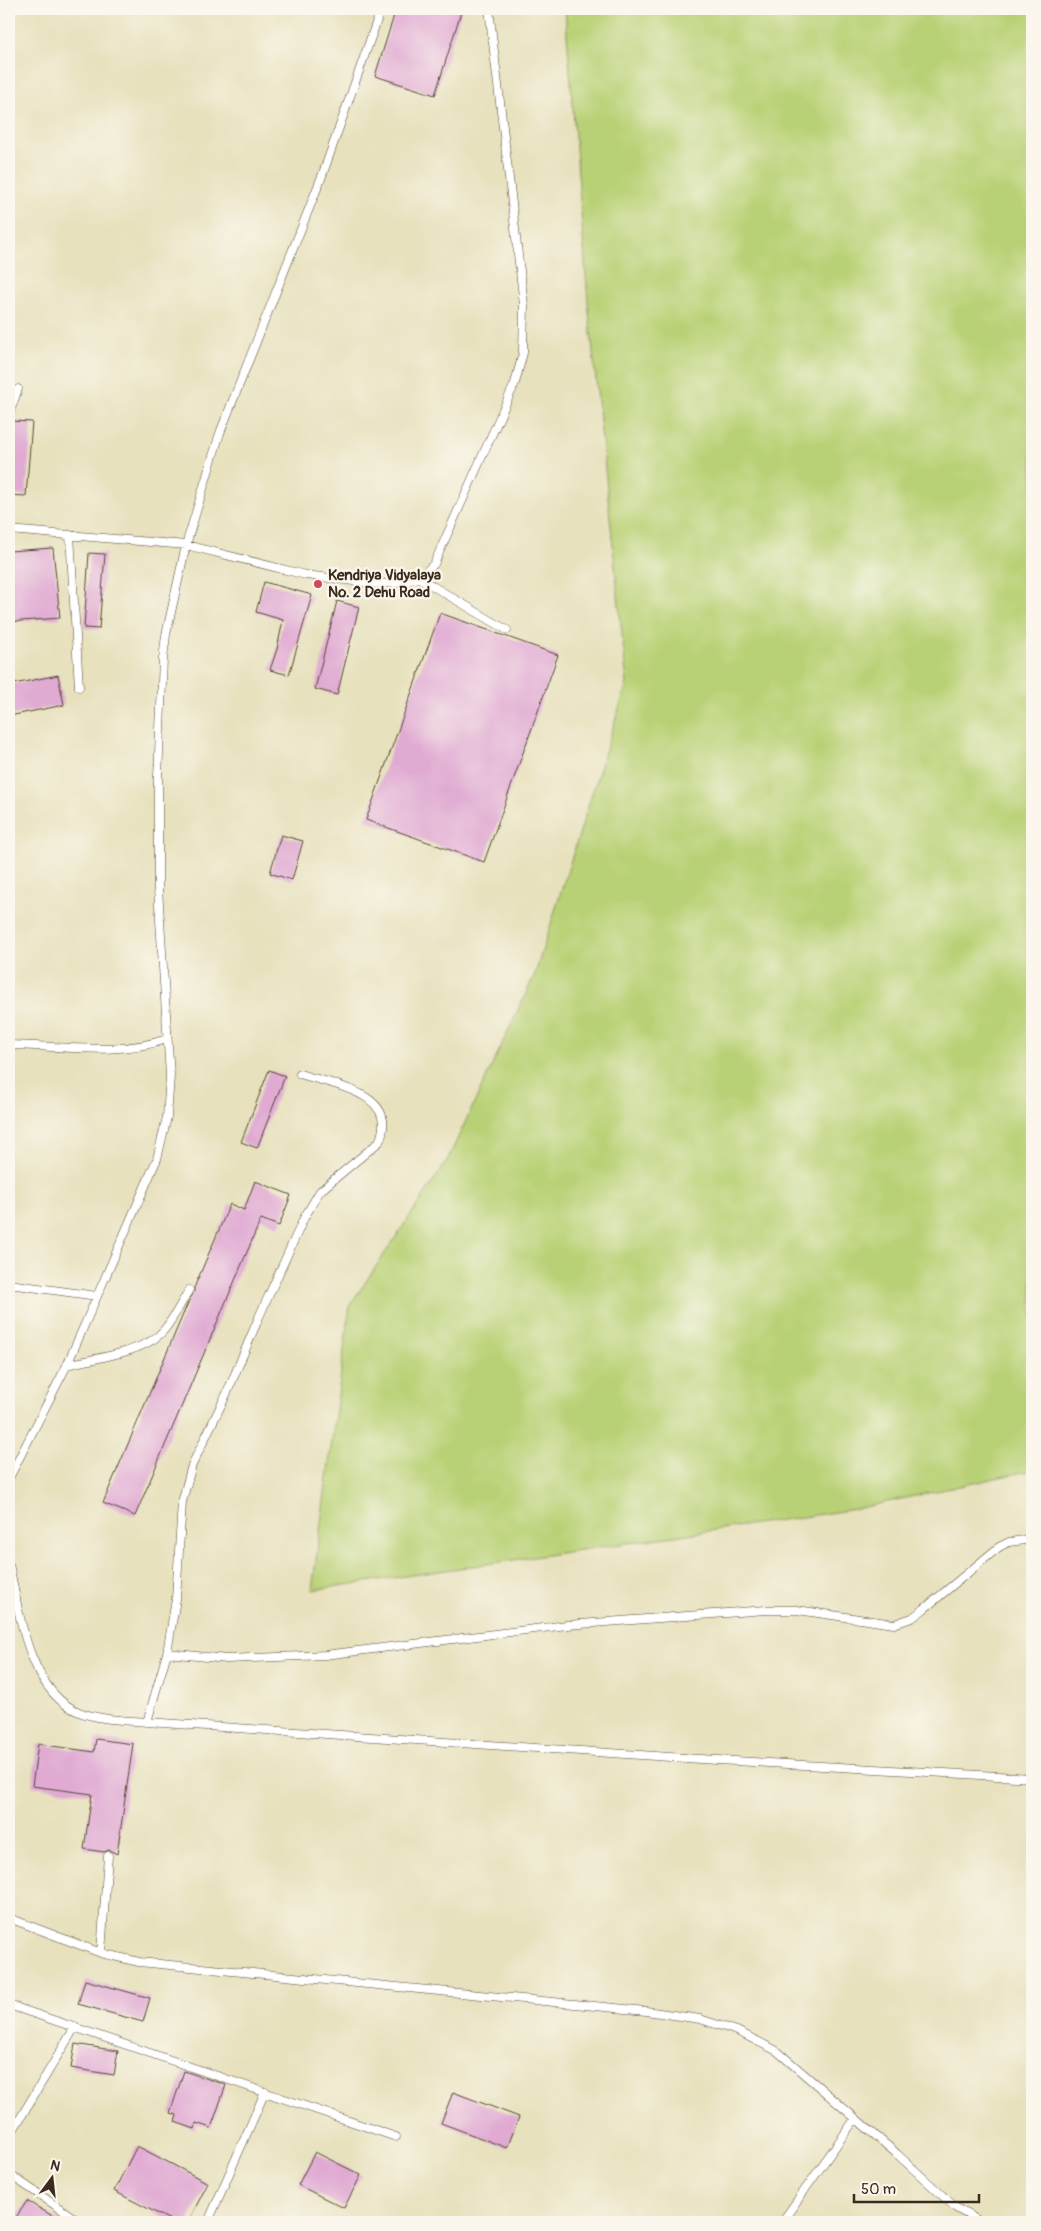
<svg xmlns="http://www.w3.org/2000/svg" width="1041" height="2231" font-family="Pangolin,sans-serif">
  <rect width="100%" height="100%" fill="#fbf7ec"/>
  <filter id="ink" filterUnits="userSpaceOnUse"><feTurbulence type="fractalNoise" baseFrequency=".02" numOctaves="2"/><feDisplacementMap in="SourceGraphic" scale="10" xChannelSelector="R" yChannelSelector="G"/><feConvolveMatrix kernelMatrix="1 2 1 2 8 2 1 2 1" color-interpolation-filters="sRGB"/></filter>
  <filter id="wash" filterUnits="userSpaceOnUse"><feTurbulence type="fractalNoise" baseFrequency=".0096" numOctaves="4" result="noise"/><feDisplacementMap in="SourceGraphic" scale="20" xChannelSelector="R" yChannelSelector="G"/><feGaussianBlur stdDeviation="1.12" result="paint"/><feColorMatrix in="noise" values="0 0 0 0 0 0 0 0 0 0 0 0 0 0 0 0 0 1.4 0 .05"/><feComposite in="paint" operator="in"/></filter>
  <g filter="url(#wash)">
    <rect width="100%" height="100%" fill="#e7e1bd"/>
    <path fill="#b9d176" stroke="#7a7e4a" d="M 565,9 L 1032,9 L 1032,1470 L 856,1509 L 312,1590 L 350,1305 L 447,1161 L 535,974 L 627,683 L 589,313 Z"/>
    <g id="blocks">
      <path fill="#e0aad3" d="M 396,9 L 462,9 L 435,95 L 375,76 Z
        M 11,421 L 32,422 L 26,496 L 9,495 Z
        M 53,548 L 60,618 L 9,622 L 9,551 Z
        M 89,553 L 105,554 L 99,629 L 84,628 Z
        M 264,582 L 312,595 L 289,675 L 270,670 L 277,649 L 283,620 L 256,612 Z
        M 337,601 L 359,607 L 337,695 L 315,689 Z
        M 440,613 L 558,655 L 484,862 L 366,820 Z
        M 58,675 L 64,705 L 9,716 L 9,685 Z
        M 281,835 L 303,841 L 292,880 L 270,873 Z
        M 269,1070 L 285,1076 L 257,1148 L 241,1142 Z
        M 255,1181 L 291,1195 L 279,1226 L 261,1219 L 135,1516 L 103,1503 L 187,1305 L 194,1292 L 194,1288 L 230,1204 L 244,1210 Z
        M 96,1739 L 133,1744 L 117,1854 L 109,1850 L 104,1852 L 84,1849 L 92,1794 L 32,1786 L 38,1744 L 94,1752 Z
        M 85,1980 L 150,1998 L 143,2022 L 78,2004 Z
        M 75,2044 L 118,2051 L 114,2075 L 71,2068 Z
        M 184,2071 L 226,2085 L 211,2128 L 196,2123 L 195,2129 L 175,2122 L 177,2115 L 170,2113 Z
        M 453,2092 L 519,2117 L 507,2148 L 441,2123 Z
        M 137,2146 L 208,2183 L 188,2222 L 174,2222 L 114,2191 Z
        M 315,2152 L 361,2175 L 344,2208 L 298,2185 Z
        M 27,2201 L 63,2222 L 13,2222 Z"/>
    </g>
  </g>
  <g filter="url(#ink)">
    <use href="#blocks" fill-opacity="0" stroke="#554536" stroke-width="1"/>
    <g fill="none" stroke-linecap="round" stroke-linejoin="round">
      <defs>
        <path id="lane" d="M 9,414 L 18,389
          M 9,530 L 186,545 L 306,575 L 377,584 L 399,583 L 419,578 L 434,564 L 515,383 L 523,353 L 524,305 L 489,9
          M 70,535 L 79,687
          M 419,578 L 507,630
          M 9,1045 C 60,1046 119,1056 167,1039
          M 9,1284 L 97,1296
          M 67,1365 C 95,1358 145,1353 164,1330 C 174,1318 181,1303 189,1290
          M 9,1478 L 67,1365 L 157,1159 L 167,1117 L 170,1076 L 158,889 L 158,777 L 163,659 L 166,635 L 186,545 L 220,433 L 322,176 L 381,9
          M 9,1564 C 19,1611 28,1691 79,1712 C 100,1720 125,1720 147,1722 L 700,1759 L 1032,1778
          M 167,1653 L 227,1659 L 325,1655 L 567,1625 L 766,1610 L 797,1610 L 894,1624 L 912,1618 L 924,1609 L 999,1547 L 1009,1542 L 1032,1539
          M 147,1722 L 167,1653 L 176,1599 L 182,1502 L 192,1465 L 227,1393 L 259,1317 L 304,1218 L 320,1191 L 379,1142 C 401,1093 332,1085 300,1074
          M 9,1918 L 101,1953 L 139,1962 L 646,2011 L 700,2019 L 737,2031 L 777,2051 L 897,2154 L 956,2208 L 981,2222
          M 101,1953 L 108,1856
          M 9,2005 L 396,2137
          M 9,2137 L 75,2027
          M 9,2174 L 80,2222
          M 208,2222 L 265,2092
          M 782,2222 L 855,2119"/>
      </defs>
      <use href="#lane" stroke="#554536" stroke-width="9"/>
      <use href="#lane" stroke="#fff" stroke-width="8"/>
    </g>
  </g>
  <circle fill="#d1495b" stroke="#fbf7ec" stroke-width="2" cx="318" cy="584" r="5"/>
  <g text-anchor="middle" stroke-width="4.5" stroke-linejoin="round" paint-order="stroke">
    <g font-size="15" font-weight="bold" fill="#3b2a1e" stroke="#fbf7ec" text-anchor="start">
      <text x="328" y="580">Kendriya Vidyalaya<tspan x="328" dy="17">No. 2 Dehu Road</tspan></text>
    </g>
  </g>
  <rect width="1041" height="2231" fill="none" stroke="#fbf7ec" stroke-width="30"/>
  <g transform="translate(52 2178) rotate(15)" stroke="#fbf7ec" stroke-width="4" paint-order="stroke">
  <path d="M0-4L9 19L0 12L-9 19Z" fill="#3b2a1e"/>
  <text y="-8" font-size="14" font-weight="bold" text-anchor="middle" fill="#3b2a1e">N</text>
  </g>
  <path d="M854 2194v8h125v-8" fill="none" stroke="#3b2a1e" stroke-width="2.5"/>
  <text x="861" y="2194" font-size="15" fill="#3b2a1e" stroke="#fbf7ec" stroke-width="4" paint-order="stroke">50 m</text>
</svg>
